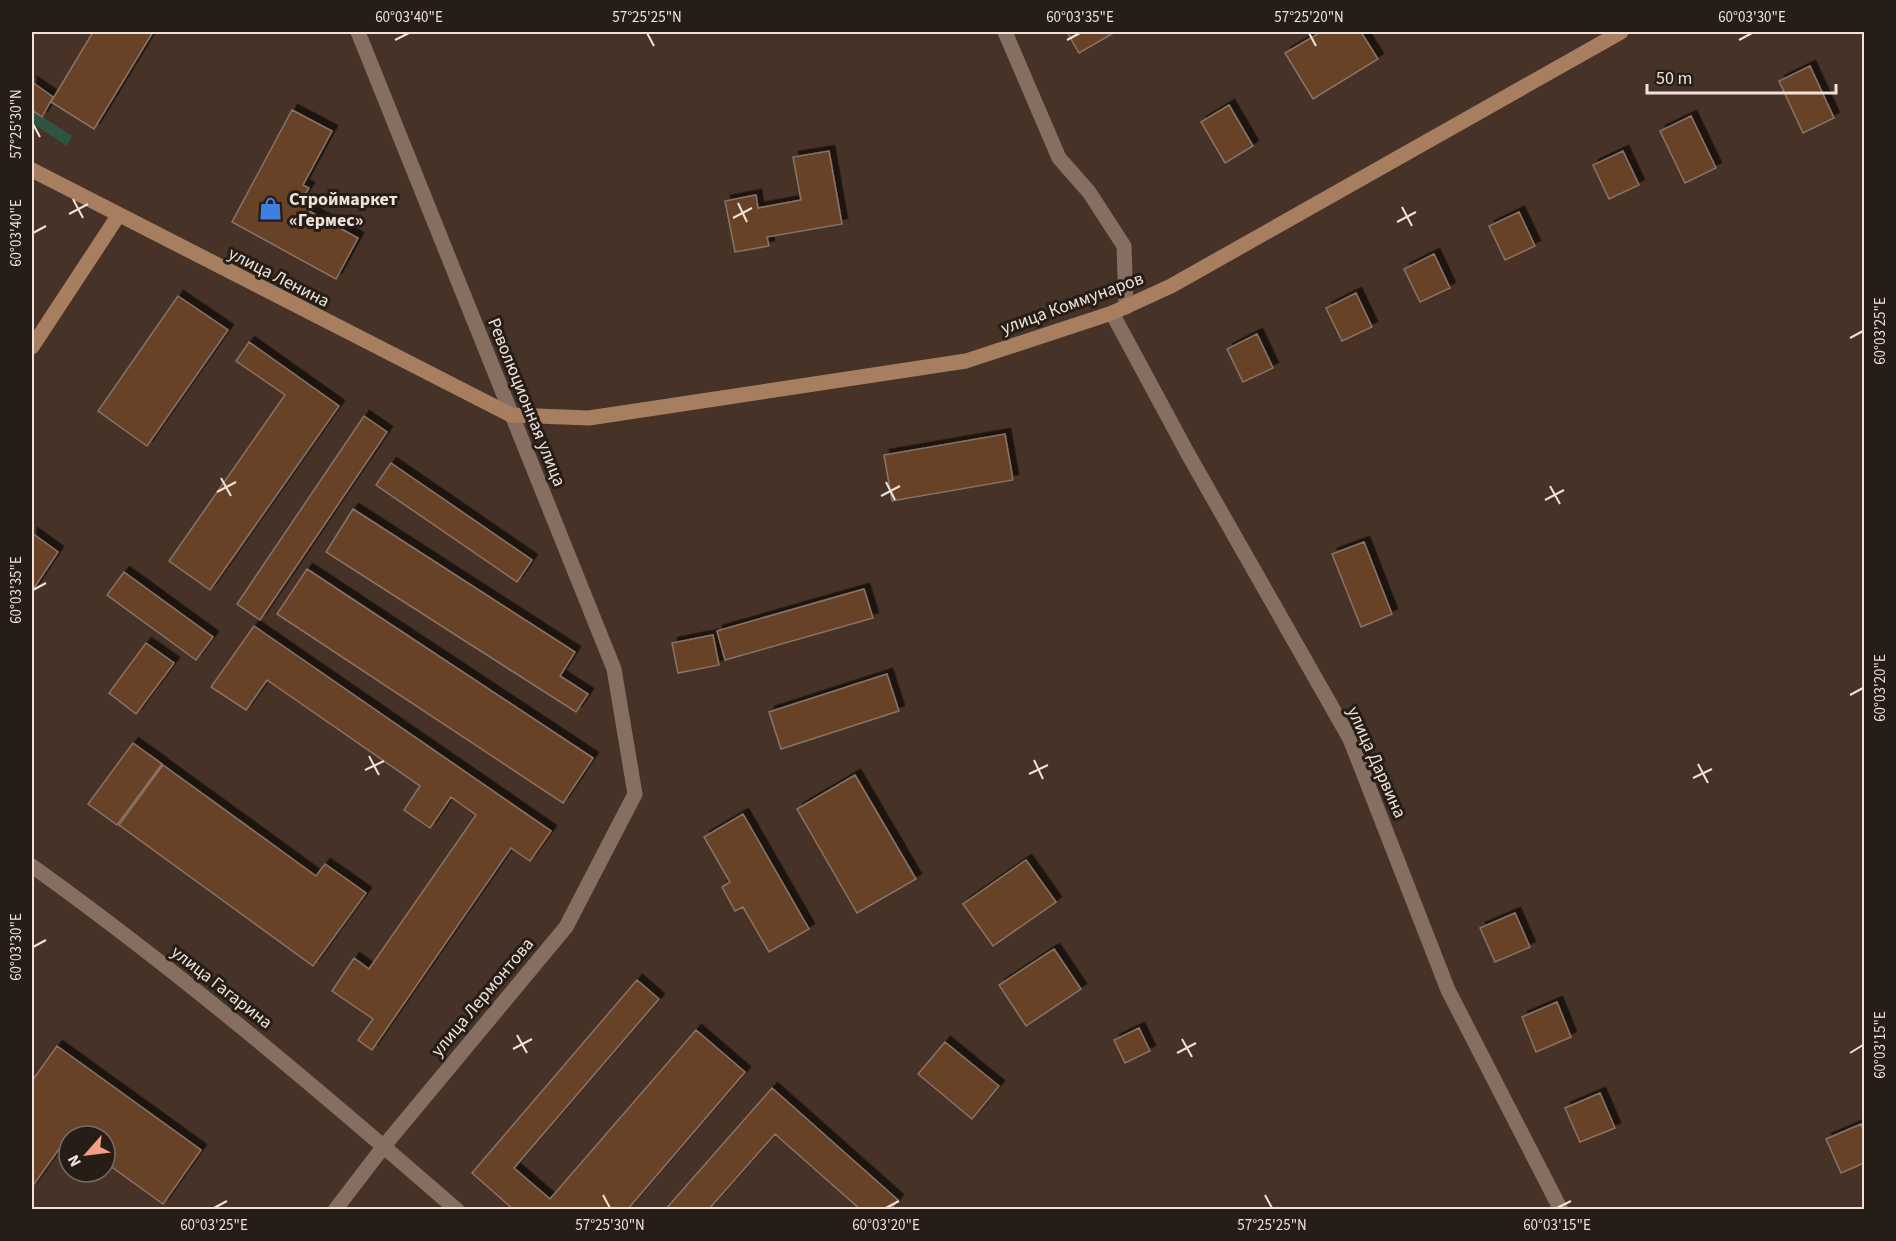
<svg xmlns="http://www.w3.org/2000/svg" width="1896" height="1241" font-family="'Source Sans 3',sans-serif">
  <defs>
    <filter id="shadow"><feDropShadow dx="5.5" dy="-5.5" stdDeviation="0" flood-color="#0009"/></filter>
  </defs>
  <rect width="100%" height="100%" fill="#463226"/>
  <path fill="#305443" d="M 32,110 L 72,136 L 67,146 L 32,123 Z"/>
  <path fill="#684228" stroke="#8a7365" stroke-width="1.5" filter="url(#shadow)" d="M 93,32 L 153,32 L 94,129 L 51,102 Z
    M 1067,32 L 1111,32 L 1112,34 L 1079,53 Z
    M 1321,32 L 1361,32 L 1378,59 L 1313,99 L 1285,53 Z
    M 1810,66 L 1834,118 L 1803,133 L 1779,81 Z
    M 32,82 L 53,97 L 42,117 L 32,110 Z
    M 1229,105 L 1253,146 L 1225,163 L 1201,122 Z
    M 292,110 L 332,131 L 303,185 L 309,188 L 302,199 L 313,205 L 309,211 L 358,238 L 336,279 L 232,222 Z
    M 1691,116 L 1716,168 L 1685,183 L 1660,131 Z
    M 829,151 L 842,224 L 767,237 L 769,246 L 735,252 L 725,201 L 756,195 L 758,208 L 801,200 L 793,157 Z
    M 1623,151 L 1639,185 L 1609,199 L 1593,165 Z
    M 1519,212 L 1535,246 L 1505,260 L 1489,226 Z
    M 1434,254 L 1450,288 L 1420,302 L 1404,269 Z
    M 1356,293 L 1372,327 L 1342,341 L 1326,308 Z
    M 178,296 L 228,330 L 147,446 L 98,411 Z
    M 1257,334 L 1273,368 L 1243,382 L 1227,349 Z
    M 249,342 L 339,406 L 210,590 L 169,561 L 285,395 L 236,361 Z
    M 364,416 L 387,432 L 260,620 L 237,604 Z
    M 1005,434 L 1013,480 L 892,501 L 884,455 Z
    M 391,463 L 532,560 L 517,582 L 376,485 Z
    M 353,509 L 575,652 L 560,676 L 588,694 L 576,712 L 326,552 Z
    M 32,533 L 58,552 L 32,591 Z
    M 1364,542 L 1392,614 L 1361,627 L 1332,554 Z
    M 307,569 L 593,758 L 563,803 L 277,614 Z
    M 124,572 L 213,637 L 196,660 L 107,595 Z
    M 864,589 L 873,618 L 725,660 L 717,631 Z
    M 254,626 L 551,831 L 530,861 L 511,848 L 372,1050 L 358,1040 L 373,1019 L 332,991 L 354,958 L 369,969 L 476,815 L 451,797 L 430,828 L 404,810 L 420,786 L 267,680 L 246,710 L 211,687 Z
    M 713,635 L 719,665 L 678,673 L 672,643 Z
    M 146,643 L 174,663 L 136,714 L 109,693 Z
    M 887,674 L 899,711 L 781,749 L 769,712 Z
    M 133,743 L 162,764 L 117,825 L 88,804 Z
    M 163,765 L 316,876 L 325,864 L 366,893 L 313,966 L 119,825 Z
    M 855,775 L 916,879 L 857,913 L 797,809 Z
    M 743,814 L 809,929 L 769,952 L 743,907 L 735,911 L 722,887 L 730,882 L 704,837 Z
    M 1026,860 L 1056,902 L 993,946 L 963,904 Z
    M 1515,913 L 1530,947 L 1495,962 L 1480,928 Z
    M 1054,949 L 1081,989 L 1026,1026 L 999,985 Z
    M 637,980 L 659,999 L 514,1168 L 550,1199 L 696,1030 L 745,1072 L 627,1210 L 514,1210 L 472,1173 Z
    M 1557,1002 L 1571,1037 L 1536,1052 L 1522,1017 Z
    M 1139,1028 L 1150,1051 L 1125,1063 L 1114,1040 Z
    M 945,1042 L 999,1086 L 972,1119 L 918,1074 Z
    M 57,1046 L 201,1150 L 163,1204 L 105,1162 L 105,1136 L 69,1135 L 32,1187 L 32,1081 Z
    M 772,1088 L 898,1200 L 890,1210 L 861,1210 L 775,1134 L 708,1210 L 665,1210 Z
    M 1600,1093 L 1615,1128 L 1580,1142 L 1565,1108 Z
    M 1861,1124 L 1864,1132 L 1864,1163 L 1841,1173 L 1826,1139 Z"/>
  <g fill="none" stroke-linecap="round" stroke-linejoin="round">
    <path stroke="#866f61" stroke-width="15" d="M 1005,32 L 1059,158 L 1089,192 L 1124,246 L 1126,307
      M 1112,313 L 1188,454 L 1350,739 L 1448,990 L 1561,1210
      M 32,866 C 180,972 319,1090 457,1210
      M 335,1210 L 384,1146 L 566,927 L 635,794 L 614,669 L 358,32"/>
    <path stroke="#a87e60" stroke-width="15" d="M 32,170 L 511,415 L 589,418 L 966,361 L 1112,313 L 1171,286 L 1621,32
      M 32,347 L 118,216"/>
  </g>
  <path fill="none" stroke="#f0e2da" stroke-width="2" d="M 647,33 L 654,46M 1309,33 L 1316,46M 395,40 L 409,33M 1067,40 L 1080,33M 1739,40 L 1752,33M 33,124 L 40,137M 73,199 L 83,218M 738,203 L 747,222M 1402,207 L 1412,226M 69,214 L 88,204M 733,218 L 752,208M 1397,222 L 1416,212M 33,233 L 46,226M 1850,338 L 1863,331M 221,478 L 231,496M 886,482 L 895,500M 1550,486 L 1560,504M 217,492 L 236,482M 881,496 L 900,486M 1545,500 L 1564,490M 33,590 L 46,583M 1850,695 L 1863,688M 369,756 L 379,775M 1034,760 L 1043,779M 1698,764 L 1708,783M 365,770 L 384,761M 1029,774 L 1048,765M 1693,778 L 1712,769M 33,947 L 46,940M 517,1035 L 527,1053M 1182,1039 L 1192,1057M 513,1049 L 532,1039M 1177,1053 L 1196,1043M 1850,1053 L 1863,1045M 603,1195 L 610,1208M 1265,1195 L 1272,1208M 214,1208 L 227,1201M 886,1208 L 899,1201M 1557,1208 L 1571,1201"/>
  <defs>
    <symbol id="shop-bare" viewBox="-9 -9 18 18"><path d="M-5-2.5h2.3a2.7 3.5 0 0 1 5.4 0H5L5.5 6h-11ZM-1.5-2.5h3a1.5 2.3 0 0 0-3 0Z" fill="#3f7fe0" stroke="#261d17" stroke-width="2.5" paint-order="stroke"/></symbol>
  </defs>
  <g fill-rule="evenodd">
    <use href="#shop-bare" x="254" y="192" width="33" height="33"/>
  </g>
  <g text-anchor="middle" stroke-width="6" stroke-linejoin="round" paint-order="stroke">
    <g font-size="18" font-weight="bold" fill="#f0e2da" stroke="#261d17" text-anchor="start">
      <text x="289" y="205">Строймаркет<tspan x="289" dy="21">«Гермес»</tspan></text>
    </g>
    <g font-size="18" fill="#f0e2da" stroke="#261d17">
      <text transform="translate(279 277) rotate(27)" y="6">улица Ленина</text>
      <text transform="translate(1072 303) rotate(-20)" y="6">улица Коммунаров</text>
      <text transform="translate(527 402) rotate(68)" y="6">Революционная улица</text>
      <text transform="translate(1377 762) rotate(66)" y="6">улица Дарвина</text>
      <text transform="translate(222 987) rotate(38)" y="6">улица Гагарина</text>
      <text transform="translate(482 997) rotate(-50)" y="6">улица Лермонтова</text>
    </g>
  </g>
  <rect width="1896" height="1241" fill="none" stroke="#261d17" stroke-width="66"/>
  <g transform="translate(87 1154) rotate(242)"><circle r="28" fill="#261d17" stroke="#776c65" stroke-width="1.5"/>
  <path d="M0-4.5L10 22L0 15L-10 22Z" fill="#f39f85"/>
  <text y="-9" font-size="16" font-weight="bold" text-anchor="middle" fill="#f0e2da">N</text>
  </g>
  <path d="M1647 84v9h189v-9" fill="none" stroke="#f0e2da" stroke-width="3"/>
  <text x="1656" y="84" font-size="18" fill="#f0e2da" stroke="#261d17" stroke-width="4.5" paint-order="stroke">50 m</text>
  <rect x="33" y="33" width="1830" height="1175" fill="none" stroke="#f0e2da" stroke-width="2"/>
  <g font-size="15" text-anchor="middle" fill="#f0e2da">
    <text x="409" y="22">60°03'40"E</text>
    <text x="647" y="22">57°25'25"N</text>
    <text x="1080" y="22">60°03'35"E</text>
    <text x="1309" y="22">57°25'20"N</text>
    <text x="1752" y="22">60°03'30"E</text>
    <text transform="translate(16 124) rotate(-90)" y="5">57°25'30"N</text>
    <text transform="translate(16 233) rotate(-90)" y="5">60°03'40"E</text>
    <text transform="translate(1880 331) rotate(-90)" y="5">60°03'25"E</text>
    <text transform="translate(16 590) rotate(-90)" y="5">60°03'35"E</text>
    <text transform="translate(1880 688) rotate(-90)" y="5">60°03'20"E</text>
    <text transform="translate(16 947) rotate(-90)" y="5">60°03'30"E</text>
    <text transform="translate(1880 1045) rotate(-90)" y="5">60°03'15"E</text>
    <text x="214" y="1230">60°03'25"E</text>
    <text x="610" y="1230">57°25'30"N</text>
    <text x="886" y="1230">60°03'20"E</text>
    <text x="1272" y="1230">57°25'25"N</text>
    <text x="1557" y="1230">60°03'15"E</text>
  </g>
</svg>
